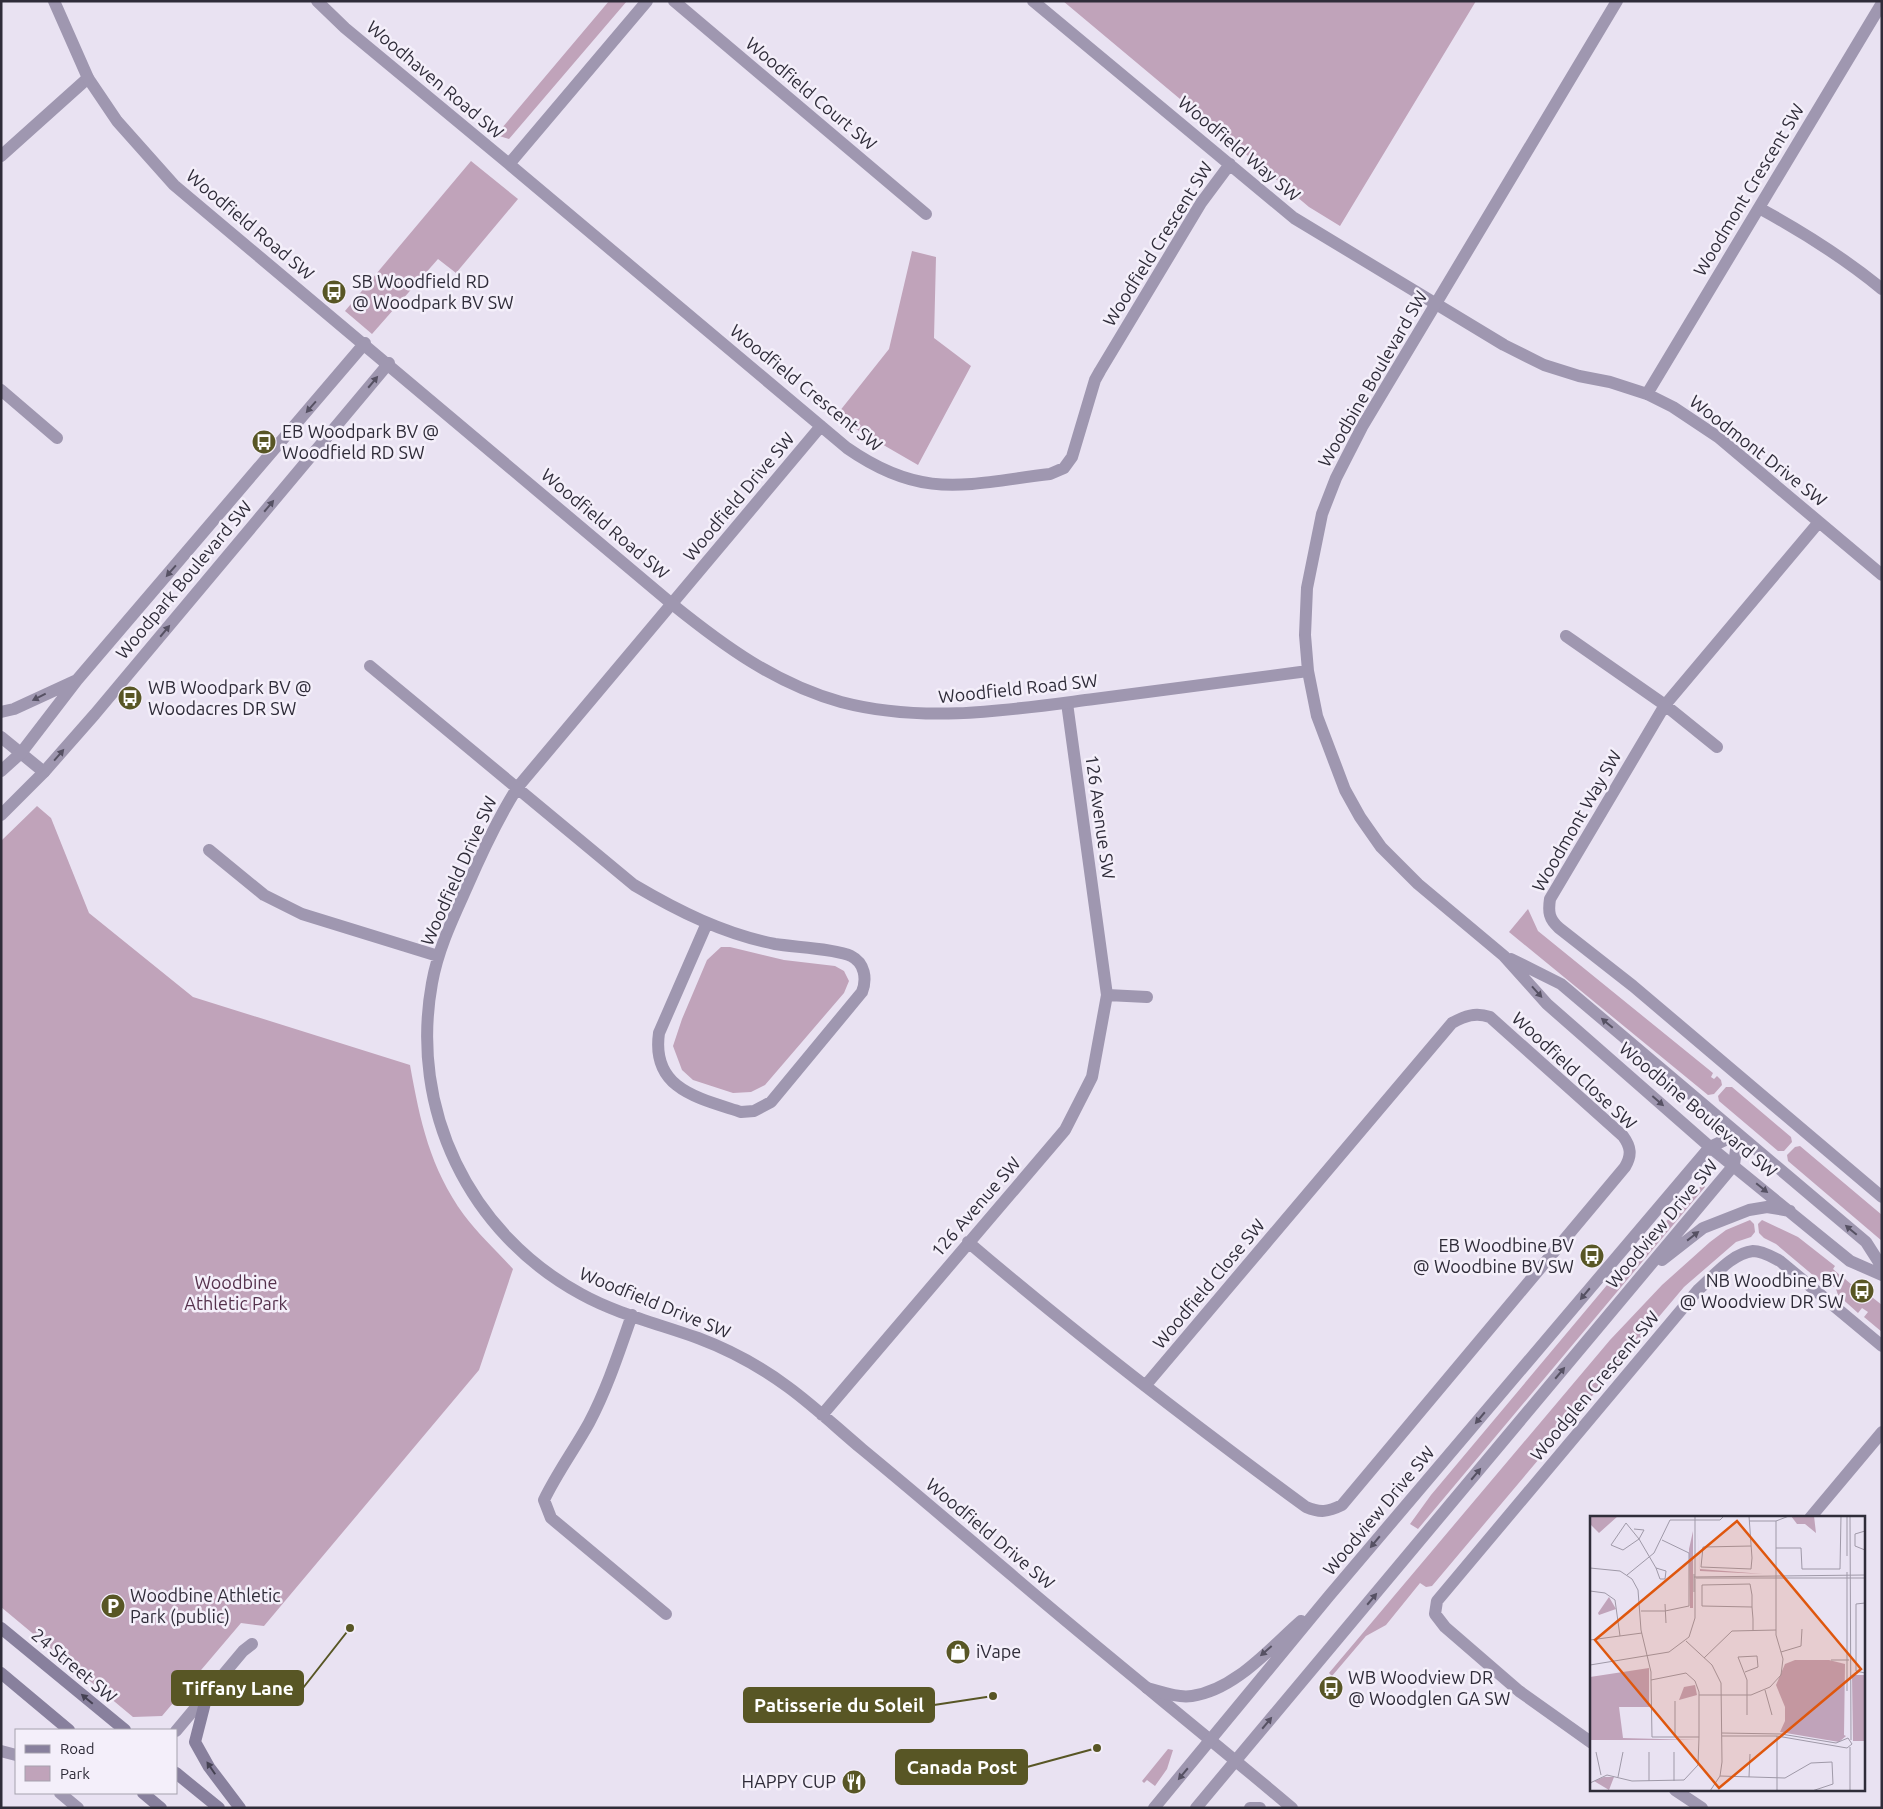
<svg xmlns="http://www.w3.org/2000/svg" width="1883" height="1809" font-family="Ubuntu,sans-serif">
  <rect width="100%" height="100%" fill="#e9e2f2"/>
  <path fill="#c0a3ba" d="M 609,1 L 627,1 L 509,139 L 496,135 Z
    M 1063,1 L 1476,1 L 1340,226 L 1309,207 Z
    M 471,161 L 518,199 L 456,273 L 438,259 L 372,334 L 345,311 Z
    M 912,251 L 936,257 L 934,338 L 971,366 L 918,465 L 835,417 L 889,349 Z
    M 37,806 L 51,818 L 89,913 L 193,997 L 410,1065 C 420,1121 430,1168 464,1215 C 478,1234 497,1251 513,1269 L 479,1370 L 264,1626 L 241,1623 L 162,1716 L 133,1717 L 1,1607 L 1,841 Z
    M 1528,909 L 1538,931 L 1713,1073 L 1711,1077 L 1714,1079 L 1717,1076 L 1721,1080 L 1722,1085 L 1714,1094 L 1708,1095 L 1509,932 Z
    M 721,947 L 730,947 L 784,960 L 835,966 L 844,971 L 849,981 L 844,993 L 765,1085 L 751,1092 L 733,1093 L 693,1080 L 682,1070 L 673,1046 L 682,1019 L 707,960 Z
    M 1726,1087 L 1732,1087 L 1791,1137 L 1792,1142 L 1784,1151 L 1778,1151 L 1719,1101 L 1718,1096 Z
    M 1800,1146 L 1882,1215 L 1882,1241 L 1788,1161 L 1787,1155 L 1795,1147 Z
    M 1703,1184 L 1705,1187 L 1418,1529 L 1410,1524 L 1431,1495 L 1628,1260 Z
    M 1750,1220 L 1754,1224 L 1755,1232 L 1751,1237 L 1736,1242 L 1684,1287 L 1432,1586 L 1426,1587 L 1420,1583 L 1386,1625 L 1366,1636 L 1332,1676 L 1329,1673 L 1610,1340 L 1662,1285 L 1710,1242 L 1726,1230 Z
    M 1762,1220 L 1798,1237 L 1835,1266 L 1833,1269 L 1842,1277 L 1834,1287 L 1827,1287 L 1776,1244 L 1764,1238 L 1759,1233 L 1758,1224 Z
    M 1844,1278 L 1852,1285 L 1854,1283 L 1882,1305 L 1882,1332 L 1864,1317 L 1868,1312 L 1862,1308 L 1858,1313 L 1838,1295 L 1836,1289 Z
    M 1168,1749 L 1173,1750 L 1167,1769 L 1155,1786 L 1147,1780 L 1144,1783 L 1142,1781 Z"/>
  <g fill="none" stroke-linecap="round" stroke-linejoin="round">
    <path stroke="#9f97b0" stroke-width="12" d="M 317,1 L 345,28 L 509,164
      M 647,1 L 509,164 L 847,448 C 923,501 966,484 1050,474 L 1064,468 L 1072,457 L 1095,380 L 1100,371 L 1201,203 L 1230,164
      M 674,1 L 926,214
      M 1033,1 L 1294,218 L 1504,345 L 1544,365 L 1579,376 L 1610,382 L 1647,394 L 1673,407 L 1718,437 L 1882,575
      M 1,156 L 88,78
      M 1759,208 C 1803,232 1843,257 1882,289
      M 1,390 L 57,438
      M 1647,394 L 1882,3
      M 821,426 L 517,788 C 497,820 482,852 467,887 C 453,918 438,949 432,983 C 409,1109 469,1233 581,1294 C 617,1314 659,1324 698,1338 C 730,1350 761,1367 788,1387 C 814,1406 837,1428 862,1449 C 913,1491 963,1534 1014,1577 C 1105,1655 1200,1730 1292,1808
      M 1819,522 L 1665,705 L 1550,899 C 1548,912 1549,919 1559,928 L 1633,986 L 1882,1197
      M 1566,636 L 1665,705 L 1717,747
      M 370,666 L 634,885 C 678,911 724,934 775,944 C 793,947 838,949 851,956 C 865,963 867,979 862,992 L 771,1102 L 754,1111 L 741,1112 C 698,1098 651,1089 659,1033 L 707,923
      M 1,737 L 44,772
      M 209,850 L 264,895 L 302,914 L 438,956
      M 1107,995 L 1147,997
      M 968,1242 C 1077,1335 1190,1422 1306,1507 C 1320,1513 1328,1512 1342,1505 L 1625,1167 C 1632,1155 1631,1147 1623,1136 L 1490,1017 C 1475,1012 1465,1016 1452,1023 L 1145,1386
      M 632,1315 C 619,1352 607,1389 589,1423 C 574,1450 557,1473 544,1500 L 551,1518 L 666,1614
      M 822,1415 L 1065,1130 L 1092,1077 L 1107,995 L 1067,703
      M 1810,1518 L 1882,1432
      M 176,1731 L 243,1651 L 252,1644
      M 1592,1743 L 1519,1691 L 1445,1627 L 1435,1614 L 1437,1601 L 1698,1290 C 1713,1277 1732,1253 1753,1251 C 1763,1251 1772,1257 1780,1261 L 1882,1346
      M 1,1751 L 16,1755
      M 1675,1790 L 1702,1808
      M 60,1793 L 78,1808"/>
    <path stroke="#9f97b0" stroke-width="12" d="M 54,1 L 88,78 L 117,121 L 174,185 L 672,604 C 724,646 776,684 841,702 C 925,724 1009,710 1094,699 C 1165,690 1236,681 1308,671
      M 1617,1 L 1362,427 L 1336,478 L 1322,514 L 1307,588 L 1305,635 L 1308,671 L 1317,716 L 1345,790 L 1360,817 L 1381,847 L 1418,884 L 1504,956 L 1547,1004 L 1710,1147 L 1850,1261 L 1882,1275
      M 1,712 L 14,709 L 77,680
      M 1,771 L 21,753 L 77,680 L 365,343
      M 1,815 L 44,772 L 95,714 L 389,363
      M 1511,959 L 1561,984 L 1866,1242 L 1882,1267
      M 1662,1260 L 1703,1228 L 1749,1210 L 1767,1207 L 1790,1211
      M 1147,1688 C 1162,1692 1177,1698 1192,1696 C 1235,1690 1270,1648 1301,1621
      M 1154,1808 L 1329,1596 L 1710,1147 L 1738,1134
      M 1196,1808 L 1734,1165 L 1738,1134
      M 1250,1808 L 1260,1808"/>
    <path stroke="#88809d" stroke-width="12" d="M 1,1628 L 125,1730
      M 1,1673 L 69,1730
      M 207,1695 L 195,1742 L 209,1767 L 240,1808
      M 176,1773 L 219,1808
      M 143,1793 L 161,1808"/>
  </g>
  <defs><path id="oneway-solid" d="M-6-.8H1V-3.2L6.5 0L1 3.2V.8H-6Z" transform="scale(1.25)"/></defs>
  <g fill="#565163">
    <use href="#oneway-solid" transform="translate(373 382) rotate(-50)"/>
    <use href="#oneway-solid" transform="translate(311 407) rotate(131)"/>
    <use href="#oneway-solid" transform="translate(269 506) rotate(-50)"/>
    <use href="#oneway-solid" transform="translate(171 571) rotate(131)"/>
    <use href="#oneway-solid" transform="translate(165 631) rotate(-50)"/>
    <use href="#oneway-solid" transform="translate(39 697) rotate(153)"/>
    <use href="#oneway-solid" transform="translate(59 755) rotate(-49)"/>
    <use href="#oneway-solid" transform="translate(1537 992) rotate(48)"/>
    <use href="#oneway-solid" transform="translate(1607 1023) rotate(-140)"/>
    <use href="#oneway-solid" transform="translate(1658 1101) rotate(41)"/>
    <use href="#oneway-solid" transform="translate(1762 1188) rotate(39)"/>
    <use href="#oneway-solid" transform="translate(1851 1230) rotate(-140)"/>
    <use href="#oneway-solid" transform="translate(1693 1236) rotate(-38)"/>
    <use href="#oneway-solid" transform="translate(1585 1294) rotate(130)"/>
    <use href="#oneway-solid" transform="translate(1560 1373) rotate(-50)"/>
    <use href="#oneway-solid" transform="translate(1480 1418) rotate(130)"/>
    <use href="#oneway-solid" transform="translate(1476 1474) rotate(-50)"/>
    <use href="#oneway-solid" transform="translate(1375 1542) rotate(130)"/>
    <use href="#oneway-solid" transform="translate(1372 1599) rotate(-50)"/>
    <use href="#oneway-solid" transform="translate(1266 1651) rotate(139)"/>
    <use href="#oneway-solid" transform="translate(1267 1723) rotate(-50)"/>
    <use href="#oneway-solid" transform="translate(1183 1774) rotate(130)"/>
  </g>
  <g fill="#454152">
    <use href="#oneway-solid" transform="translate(87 1699) rotate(-140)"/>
    <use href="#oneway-solid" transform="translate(211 1768) rotate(-124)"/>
  </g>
  <defs>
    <symbol id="bus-disc" viewBox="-11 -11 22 22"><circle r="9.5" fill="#585625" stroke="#f4effa"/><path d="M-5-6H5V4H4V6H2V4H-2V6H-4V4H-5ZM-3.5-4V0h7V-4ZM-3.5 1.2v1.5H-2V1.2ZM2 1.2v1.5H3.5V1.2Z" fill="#fff"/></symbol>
    <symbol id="parking-disc" viewBox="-11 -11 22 22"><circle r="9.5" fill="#585625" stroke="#f4effa"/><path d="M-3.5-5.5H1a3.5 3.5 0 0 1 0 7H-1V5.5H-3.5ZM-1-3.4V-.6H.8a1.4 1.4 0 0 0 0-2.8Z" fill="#fff"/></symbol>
    <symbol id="shop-disc" viewBox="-11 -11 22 22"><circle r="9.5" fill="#585625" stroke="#f4effa"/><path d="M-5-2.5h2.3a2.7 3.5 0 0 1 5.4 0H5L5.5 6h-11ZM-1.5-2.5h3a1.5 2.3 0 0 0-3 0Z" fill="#fff"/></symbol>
    <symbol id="restaurant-disc" viewBox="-11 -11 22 22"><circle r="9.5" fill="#585625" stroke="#f4effa"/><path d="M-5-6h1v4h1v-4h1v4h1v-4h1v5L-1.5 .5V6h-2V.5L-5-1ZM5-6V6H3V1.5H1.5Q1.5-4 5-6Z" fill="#fff"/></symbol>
  </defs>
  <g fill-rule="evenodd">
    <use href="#bus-disc" x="320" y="278" width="28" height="28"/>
    <use href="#bus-disc" x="250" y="428" width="28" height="28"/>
    <use href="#bus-disc" x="116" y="684" width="28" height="28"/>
    <use href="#bus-disc" x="1578" y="1242" width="28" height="28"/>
    <use href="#bus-disc" x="1848" y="1277" width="28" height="28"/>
    <use href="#parking-disc" x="99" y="1592" width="28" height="28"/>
    <use href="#shop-disc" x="944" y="1638" width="28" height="28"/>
    <use href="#bus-disc" x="1317" y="1674" width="28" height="28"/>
    <use href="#restaurant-disc" x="840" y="1768" width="28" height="28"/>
  </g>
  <g text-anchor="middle" stroke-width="5" stroke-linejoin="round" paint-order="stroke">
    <g font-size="18" fill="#2f2c39" stroke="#f4effa">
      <text transform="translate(435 80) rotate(40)" y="6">Woodhaven Road SW</text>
      <text transform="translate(811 94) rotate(40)" y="6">Woodfield Court SW</text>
      <text transform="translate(1239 149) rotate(40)" y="6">Woodfield Way SW</text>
      <text transform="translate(1749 190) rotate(-59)" y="6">Woodmont Crescent SW</text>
      <text transform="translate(250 225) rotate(40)" y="6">Woodfield Road SW</text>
      <text transform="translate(1158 244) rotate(-58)" y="6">Woodfield Crescent SW</text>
      <text transform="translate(1373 379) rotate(-60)" y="6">Woodbine Boulevard SW</text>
      <text transform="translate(806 388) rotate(39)" y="6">Woodfield Crescent SW</text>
      <text transform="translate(1758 451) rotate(38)" y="6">Woodmont Drive SW</text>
      <text transform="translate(739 497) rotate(-50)" y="6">Woodfield Drive SW</text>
      <text transform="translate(605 524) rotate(40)" y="6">Woodfield Road SW</text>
      <text transform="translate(184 580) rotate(-50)" y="6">Woodpark Boulevard SW</text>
      <text transform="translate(1018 689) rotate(-6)" y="6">Woodfield Road SW</text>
      <text transform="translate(1100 817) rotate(82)" y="6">126 Avenue SW</text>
      <text transform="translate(1577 821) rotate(-60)" y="6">Woodmont Way SW</text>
      <text transform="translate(459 871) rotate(-66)" y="6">Woodfield Drive SW</text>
      <text transform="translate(1574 1071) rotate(43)" y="6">Woodfield Close SW</text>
      <text transform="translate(1698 1110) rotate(40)" y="6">Woodbine Boulevard SW</text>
      <text transform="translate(976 1207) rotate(-49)" y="6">126 Avenue SW</text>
      <text transform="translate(1662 1224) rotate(-50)" y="6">Woodview Drive SW</text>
      <text transform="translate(1209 1284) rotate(-50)" y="6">Woodfield Close SW</text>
      <text transform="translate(655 1303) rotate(22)" y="6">Woodfield Drive SW</text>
      <text transform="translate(1595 1386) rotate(-50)" y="6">Woodglen Crescent SW</text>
      <text transform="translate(1379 1511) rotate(-50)" y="6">Woodview Drive SW</text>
      <text transform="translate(990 1534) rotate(40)" y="6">Woodfield Drive SW</text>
      <text transform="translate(74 1666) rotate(40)" y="6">24 Street SW</text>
    </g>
    <g font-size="18" fill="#2f2c39" stroke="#f4effa" text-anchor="start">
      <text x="352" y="288">SB Woodfield RD<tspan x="352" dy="21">@ Woodpark BV SW</tspan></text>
      <text x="282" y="438">EB Woodpark BV @<tspan x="282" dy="21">Woodfield RD SW</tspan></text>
      <text x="148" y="694">WB Woodpark BV @<tspan x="148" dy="21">Woodacres DR SW</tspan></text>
      <text x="1574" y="1252" text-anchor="end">EB Woodbine BV<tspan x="1574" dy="21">@ Woodbine BV SW</tspan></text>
      <text x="1844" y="1287" text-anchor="end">NB Woodbine BV<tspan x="1844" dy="21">@ Woodview DR SW</tspan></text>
      <text x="130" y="1602">Woodbine Athletic<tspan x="130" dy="21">Park (public)</tspan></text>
      <text x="976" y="1658">iVape</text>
      <text x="1348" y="1684">WB Woodview DR<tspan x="1348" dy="21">@ Woodglen GA SW</tspan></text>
      <text x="836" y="1788" text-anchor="end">HAPPY CUP</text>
    </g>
    <g font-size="18" fill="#56324d" stroke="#f4effa">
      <text x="236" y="1289">Woodbine<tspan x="236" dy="21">Athletic Park</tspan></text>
    </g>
  </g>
  <g transform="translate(1590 1516)">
    <rect width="275" height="275" fill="#e9e2f2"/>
    <path d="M 0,0 L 28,0 L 9,17 L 1,9 ZM 201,0 L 224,0 L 226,17 L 215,8 L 207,8 ZM 107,7 L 110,53 L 173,58 L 110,55 ZM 103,15 L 103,92 L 100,92 L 99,33 ZM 19,81 L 26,93 L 9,99 L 8,97 ZM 205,144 L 239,144 L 255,148 L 254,219 L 256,220 L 249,226 L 190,216 L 195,205 L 195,191 L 186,169 L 195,148 ZM 59,152 L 59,191 L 23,191 L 29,191 L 33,222 L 107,224 L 0,224 L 0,161 ZM 262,159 L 275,159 L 275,225 L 263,225 ZM 105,169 L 107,179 L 89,184 L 94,171 ZM 14,261 L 24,261 L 19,274 L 4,265 Z" fill="#c0a3ba"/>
    <path fill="none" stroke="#9f99a8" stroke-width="1" d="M 159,0 L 162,42 L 161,53 L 111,51 L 113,31 L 161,30M 257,0 L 257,40M 260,0 L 261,224M 159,5 L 186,5 L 199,0M 44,13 L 54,14 L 49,23M 275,15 L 265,18 L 265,30 L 275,34M 49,23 L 36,7 L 21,29 L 33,34 L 49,23 L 66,52 L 76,55 L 75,63 L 70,63 L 66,52M 186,32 L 211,32 L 212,53 L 250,53 L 251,0M 0,52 L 30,55 L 42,63 L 48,74 L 51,114 L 61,156 L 61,164 L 62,221 L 109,221 L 109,176 L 105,165 L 96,157 L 61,164M 37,59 L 64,37 L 80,4 L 130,4 L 134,0M 104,61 L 275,59M 106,62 L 275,62M 0,75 L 15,77 L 25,84 L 30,120M 104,76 L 104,58M 275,87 L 266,88 L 266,155 L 275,157M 75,88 L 76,107M 162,91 L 112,90 L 112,69 L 160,68 L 162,79 L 162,91 L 163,103 L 163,114M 51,95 L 75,95 L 99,90 L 99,37 L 72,24M 0,124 L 52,117M 96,125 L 122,149 L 131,167 L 132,246 L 130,260 L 120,275M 191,136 L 211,130 L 212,113M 114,142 L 142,115 L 186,114M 241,144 L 259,144M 0,149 L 79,136 L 99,121 L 105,102 L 105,0M 155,156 L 168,151 L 167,140 L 148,141 L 157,164 L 157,199M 175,174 L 182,199M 257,175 L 257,56M 109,179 L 161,179 L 180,171 L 191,159 L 193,143 L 186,119 L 186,5M 132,217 L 191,218 L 246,227 L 258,222 L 262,228 L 257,232 L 187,220 L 132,220M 187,220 L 187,275M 85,221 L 85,185M 260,231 L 260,275M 6,236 L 11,259M 59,236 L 59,265M 84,236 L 84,265M 130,260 L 195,262 L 221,247 L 242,246 L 243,268 L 222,275M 28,261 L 33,236M 159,261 L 160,238M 0,267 L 17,259 L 42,265 L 94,264 L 108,249 L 109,221"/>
    <path fill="#df570e" fill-opacity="0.15" stroke="#df570e" stroke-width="2.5" d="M 147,5 L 271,153 L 129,272 L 5,124 Z"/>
    <rect width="275" height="275" fill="none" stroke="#2f2c39" stroke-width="2.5"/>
  </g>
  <path fill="none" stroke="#585625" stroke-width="2" d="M350 1628L303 1688M993 1696L934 1705M1097 1748L1027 1767"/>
  <g fill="#585625" stroke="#f4effa" stroke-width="2">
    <circle cx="350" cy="1628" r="5"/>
    <circle cx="993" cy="1696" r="5"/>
    <circle cx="1097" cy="1748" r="5"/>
  </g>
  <g fill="#585625" stroke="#585625" stroke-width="2">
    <rect x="172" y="1671" width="131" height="34" rx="5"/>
    <rect x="744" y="1688" width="190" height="34" rx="5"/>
    <rect x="896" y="1750" width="131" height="34" rx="5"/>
  </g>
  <g font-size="19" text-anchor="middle" font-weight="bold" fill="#fff">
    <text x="238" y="1695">Tiffany Lane</text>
    <text x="839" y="1712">Patisserie du Soleil</text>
    <text x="962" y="1774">Canada Post</text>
  </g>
  <rect width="1883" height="1809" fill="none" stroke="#2f2c39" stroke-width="5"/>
  <rect x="15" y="1729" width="162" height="65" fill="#f4effa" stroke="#a5a1ad"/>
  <rect x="25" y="1745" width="25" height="8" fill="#88809d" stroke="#a5a1ad"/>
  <text x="60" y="1754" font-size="15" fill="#2f2c39">Road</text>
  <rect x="25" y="1766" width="25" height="15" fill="#c0a3ba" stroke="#a5a1ad"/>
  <text x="60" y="1779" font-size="15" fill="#2f2c39">Park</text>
</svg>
